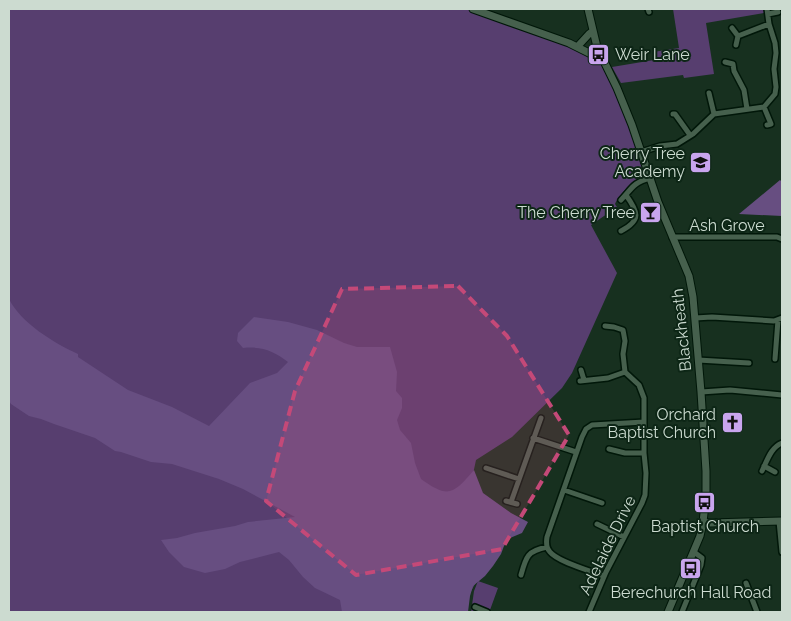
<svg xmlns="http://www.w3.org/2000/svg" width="791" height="621" font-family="Raleway,sans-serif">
  <rect width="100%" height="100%" fill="#17301f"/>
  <path fill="#573e6f" d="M 9,9 L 470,9 L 569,43 L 604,67 L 630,125 L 644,174 C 640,179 636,180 631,184 C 625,189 618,197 615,204 L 617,207 L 591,225 L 617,273 L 572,373 L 562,388 L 512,437 L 476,460 L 473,474 L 477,580 L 468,597 L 466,612 L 9,612 Z
    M 673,9 L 764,9 L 764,13 L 706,23 L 714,74 L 684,78 L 683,75 L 621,83 L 612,67 L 654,60 L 653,52 L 679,48 Z
    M 478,581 L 498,588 L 490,610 L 474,604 L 473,606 L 475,612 L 471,612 L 474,591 Z"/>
  <path fill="#674e81" d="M 780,180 L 782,182 L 782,216 L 739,214 Z
    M 9,299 C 21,323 54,343 78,354 L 78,357 L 128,390 L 172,407 L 209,426 L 250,383 L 277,373 L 288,362 C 274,351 262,346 243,348 L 237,341 L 238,333 L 254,317 L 288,322 L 317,330 L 344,343 L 357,347 L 390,347 L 397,372 L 396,391 L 402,398 L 402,408 L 397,420 L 400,430 L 411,443 L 415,463 L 421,479 C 449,499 453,494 474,470 L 483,493 L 511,513 L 528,522 L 522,533 L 510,538 L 504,546 L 501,554 L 493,566 L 485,576 L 473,586 L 470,596 L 468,612 L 342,612 L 340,600 L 315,588 L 303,577 L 289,560 L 279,552 L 240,562 L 225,569 L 205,573 L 184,567 L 169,552 L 161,540 L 177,538 L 195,533 L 235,526 L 248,522 L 295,517 L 243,489 L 219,479 L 172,464 L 151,462 L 121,452 L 115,451 L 95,438 L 54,424 L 41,419 L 29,416 L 11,404 L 9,401 Z"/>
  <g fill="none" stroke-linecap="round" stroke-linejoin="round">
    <defs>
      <path id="street" d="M 648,9 L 649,12
        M 768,14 L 778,12
        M 732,28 L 738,36
        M 736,45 L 738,36 L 769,24
        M 725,62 L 733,64 L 734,71 L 744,90 L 747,109
        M 709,93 L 714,114
        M 764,107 L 771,124 L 767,125
        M 673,114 L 675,114 L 690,135
        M 641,152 L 660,146 L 677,144 L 693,134 L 714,114 L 764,107 L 775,94 L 776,87 L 774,69 L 776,53 L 775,43 L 769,24 L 767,9
        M 621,200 C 632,189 632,183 650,178
        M 621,231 C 642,220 638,212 626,195
        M 672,237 L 777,237 L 782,239
        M 695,318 L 712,317 L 774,321 L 782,318
        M 775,359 L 778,320
        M 698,360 L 749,363
        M 581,370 L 584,380
        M 580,381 L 608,378 L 625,372
        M 701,392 L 730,390 L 782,395
        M 533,438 L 576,452
        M 609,449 L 625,453 L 644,453
        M 764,466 L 775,472
        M 486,468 L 519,479
        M 762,471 C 767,461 771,447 782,443
        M 564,490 L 602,503
        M 506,501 L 517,504
        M 511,502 L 541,418
        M 779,521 L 782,552
        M 597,524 L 624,537
        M 521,575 C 526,557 527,551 547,547
        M 604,576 C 591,571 558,562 550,552 C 546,548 546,543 547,537 L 582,437 L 586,429 L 592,425 L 644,422
        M 746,583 L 757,612
        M 475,607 L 487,612
        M 589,612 L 606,572 L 642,503 L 645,495 L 646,473 L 644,453 L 644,398 L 639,385 L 625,372 L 623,354 L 625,341 L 623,330 L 614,327 L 605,326
        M 682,612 L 701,565 L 702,558 L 694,552"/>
      <path id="secondary" d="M 473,9 L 569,43 L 591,54 L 603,61
        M 588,9 L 597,47 L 617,88 L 632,125 L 658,202 L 689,276 L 693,297 L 701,392 L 706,471 L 706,496 L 703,522 L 700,536 L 668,612
        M 578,46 L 589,34 L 593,31
        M 703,522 L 710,523 L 782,521"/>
    </defs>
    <use href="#street" stroke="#011709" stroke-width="8"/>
    <use href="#secondary" stroke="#011709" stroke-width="9"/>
    <use href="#street" stroke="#46604d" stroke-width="5"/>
    <use href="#secondary" stroke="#46604d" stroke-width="7"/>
  </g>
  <path fill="#c44978" fill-opacity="0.2" stroke="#c44978" stroke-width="4" stroke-dasharray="10 6" stroke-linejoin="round" d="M 458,286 L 507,336 L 569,435 L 502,549 L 356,575 L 266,501 L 295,391 L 342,289 Z"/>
  <defs>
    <symbol id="bus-square" viewBox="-11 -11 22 22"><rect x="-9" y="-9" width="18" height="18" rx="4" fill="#c9a5ee" stroke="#0d2616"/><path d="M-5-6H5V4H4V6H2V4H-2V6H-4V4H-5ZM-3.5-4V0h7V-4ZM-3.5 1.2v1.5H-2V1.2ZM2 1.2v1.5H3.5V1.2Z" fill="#111"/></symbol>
    <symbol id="school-square" viewBox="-11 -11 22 22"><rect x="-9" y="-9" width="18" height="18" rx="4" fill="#c9a5ee" stroke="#0d2616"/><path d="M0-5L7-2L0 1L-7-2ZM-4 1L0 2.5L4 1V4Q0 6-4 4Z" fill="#111"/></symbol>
    <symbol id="bar-square" viewBox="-11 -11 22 22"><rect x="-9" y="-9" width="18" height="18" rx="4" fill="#c9a5ee" stroke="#0d2616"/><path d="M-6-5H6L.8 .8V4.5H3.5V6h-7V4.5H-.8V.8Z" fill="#111"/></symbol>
    <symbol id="church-square" viewBox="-11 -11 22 22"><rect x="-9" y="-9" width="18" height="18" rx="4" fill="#c9a5ee" stroke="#0d2616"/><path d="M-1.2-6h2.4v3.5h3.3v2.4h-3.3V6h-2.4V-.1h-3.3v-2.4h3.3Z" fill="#111"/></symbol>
  </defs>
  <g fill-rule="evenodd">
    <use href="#bus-square" x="586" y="42" width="25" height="25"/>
    <use href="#school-square" x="688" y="150" width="25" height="25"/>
    <use href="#bar-square" x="638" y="200" width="25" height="25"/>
    <use href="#church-square" x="720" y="410" width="25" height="25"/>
    <use href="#bus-square" x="692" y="490" width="25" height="25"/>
    <use href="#bus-square" x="678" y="556" width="25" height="25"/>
  </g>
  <g text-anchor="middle" stroke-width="4" stroke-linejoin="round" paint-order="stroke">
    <g font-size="16" fill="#ccdbd0" stroke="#0d2616" text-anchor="end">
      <text x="615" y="60" text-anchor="start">Weir Lane</text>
      <text x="685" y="159">Cherry Tree<tspan x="685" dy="18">Academy</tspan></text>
      <text x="635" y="218">The Cherry Tree</text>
      <text x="716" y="420">Orchard<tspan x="716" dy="18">Baptist Church</tspan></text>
      <text x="705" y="532" text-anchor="middle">Baptist Church</text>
      <text x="691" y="598" text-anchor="middle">Berechurch Hall Road</text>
    </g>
    <g font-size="16" fill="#ccdbd0" stroke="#0d2616">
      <text x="727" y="231">Ash Grove</text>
      <text transform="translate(681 330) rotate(-96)" y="6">Blackheath</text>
      <text transform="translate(607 545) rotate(-64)" y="6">Adelaide Drive</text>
    </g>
  </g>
  <rect width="791" height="621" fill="none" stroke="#ccdbd0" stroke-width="20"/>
</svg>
